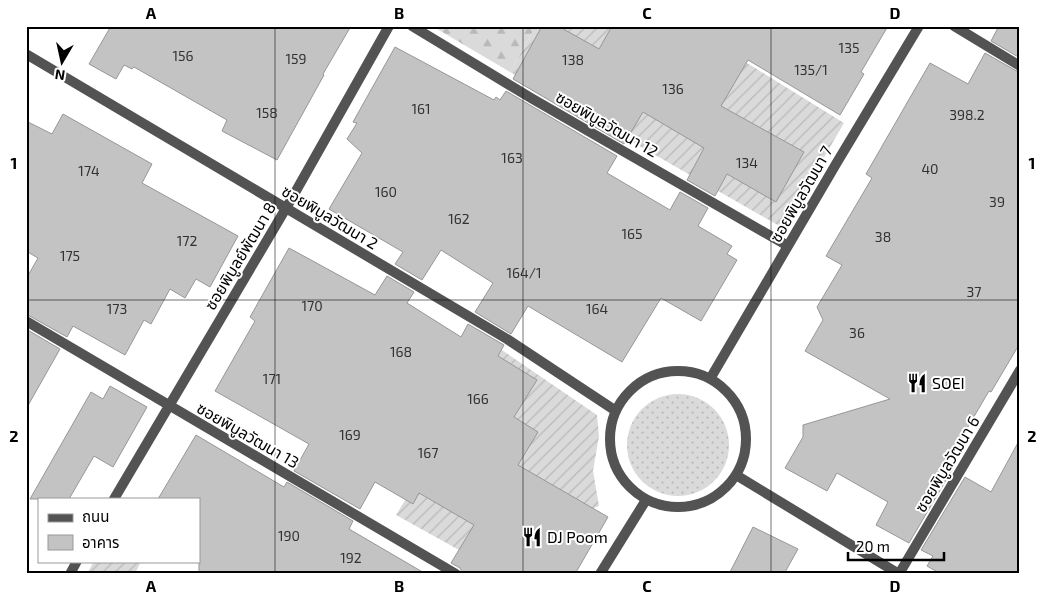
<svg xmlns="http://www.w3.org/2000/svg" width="1046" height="600" font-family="'Exo 2','Noto Sans Thai',sans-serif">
  <defs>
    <pattern id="grass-dots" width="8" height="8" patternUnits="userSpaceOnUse" patternTransform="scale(1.25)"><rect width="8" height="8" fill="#dadada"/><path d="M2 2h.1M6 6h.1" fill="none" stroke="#b9b9b9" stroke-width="1.8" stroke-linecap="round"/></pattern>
    <pattern id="forest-firs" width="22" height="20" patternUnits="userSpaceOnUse" patternTransform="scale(1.25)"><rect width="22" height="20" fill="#dadada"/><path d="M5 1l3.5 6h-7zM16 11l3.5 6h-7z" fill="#b9b9b9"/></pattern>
    <pattern id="garden-furrows" width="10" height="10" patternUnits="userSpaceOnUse" patternTransform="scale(1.25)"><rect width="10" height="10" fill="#dadada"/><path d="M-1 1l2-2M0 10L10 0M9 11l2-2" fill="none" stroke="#b9b9b9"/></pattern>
  </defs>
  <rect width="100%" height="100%" fill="#fff"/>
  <path fill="url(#grass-dots)" d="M627 445a51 51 0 1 1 102 0a51 51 0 1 1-102 0Z"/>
  <path fill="url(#forest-firs)" d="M 432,26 L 536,26 L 510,72 Z"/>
  <path fill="url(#garden-furrows)" d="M 536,26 L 687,26 L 844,123 L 783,228 L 510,72 Z
    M 499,348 L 597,415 L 599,436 L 593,471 L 599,506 L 468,555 L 396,515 Z
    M 94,561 L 141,561 L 135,574 L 87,574 Z"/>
  <path fill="#c3c3c3" stroke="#979797" d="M 111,26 L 351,26 L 323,74 L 324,75 L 277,160 L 222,131 L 227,120 L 134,67 L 132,69 L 124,65 L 116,79 L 89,64 Z
    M 542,26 L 558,26 L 599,49 L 612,26 L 888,26 L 861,72 L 864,74 L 840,115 L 748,60 L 721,106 L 804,152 L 776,202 L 727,174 L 715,196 L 687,180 L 704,148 L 643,112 L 624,144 L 513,79 Z
    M 999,26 L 1020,26 L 1020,58 L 991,41 Z
    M 395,47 L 494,100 L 496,97 L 500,100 L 506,91 L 617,156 L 607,173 L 670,210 L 680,192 L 708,208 L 698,226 L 732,246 L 727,254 L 737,260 L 701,321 L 661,298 L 622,362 L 528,306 L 511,334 L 475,312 L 493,283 L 441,250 L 422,280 L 395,264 L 403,252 L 329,209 L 362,153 L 347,139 L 357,123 L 353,122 Z
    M 985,53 L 1020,73 L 1020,343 L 991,392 L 989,391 L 945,466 L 952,470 L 909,543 L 876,525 L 888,502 L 837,473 L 827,491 L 785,468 L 803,437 L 803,425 L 890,399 L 805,351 L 823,320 L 817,307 L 842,265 L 826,256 L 872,178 L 866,174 L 930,63 L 968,84 Z
    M 63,114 L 152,164 L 142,183 L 238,236 L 210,287 L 196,279 L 185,298 L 170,289 L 151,324 L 144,320 L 125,355 L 73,326 L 67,337 L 26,314 L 26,279 L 38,258 L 26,251 L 26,121 L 52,134 Z
    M 289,248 L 375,295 L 387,276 L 414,292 L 407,303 L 461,337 L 468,324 L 504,345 L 498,356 L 537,380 L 514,417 L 538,432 L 518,465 L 608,517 L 575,574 L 463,574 L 460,568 L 451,563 L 474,525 L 419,493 L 413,504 L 375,482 L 360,509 L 294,471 L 309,444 L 215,391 L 255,321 L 250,317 Z
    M 26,329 L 60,349 L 26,409 Z
    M 110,386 L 147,407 L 113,467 L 94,456 L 69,499 L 30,499 L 91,392 L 103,399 Z
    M 196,435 L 284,487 L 287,482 L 353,521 L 349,529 L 426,574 L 199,574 L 199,499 L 158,499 Z
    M 1020,439 L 1020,574 L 941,574 L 927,566 L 933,556 L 921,550 L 965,477 L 991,492 Z
    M 753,527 L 798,549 L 784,574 L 729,574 Z"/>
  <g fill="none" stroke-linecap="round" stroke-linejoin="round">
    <path stroke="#535353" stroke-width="10" d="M 412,26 L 531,98 L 788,246
      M 954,26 L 1020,66
      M 26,54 L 507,339 L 616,411
      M 26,321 L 456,574
      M610 439a68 68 0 1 1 136 0a68 68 0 1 1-136 0Z
      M 710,379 L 836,164 L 919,26
      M 736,475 L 899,574 L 1020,370
      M 114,499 L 292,198 L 389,26
      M 70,574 L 77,561
      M 600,574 L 646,500"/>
  </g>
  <path fill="none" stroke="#000" stroke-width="1" stroke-opacity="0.55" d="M 275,26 L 275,574M 523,26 L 523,574M 771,26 L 771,574M 26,300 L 1020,300"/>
  <defs>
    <symbol id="restaurant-bare" viewBox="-9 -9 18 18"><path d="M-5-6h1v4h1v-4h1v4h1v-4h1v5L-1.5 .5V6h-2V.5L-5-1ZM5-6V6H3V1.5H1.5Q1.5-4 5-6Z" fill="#000" stroke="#fff" stroke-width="2.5" paint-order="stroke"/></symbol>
  </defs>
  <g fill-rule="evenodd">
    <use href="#restaurant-bare" x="903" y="369" width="28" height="28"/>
    <use href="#restaurant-bare" x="518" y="523" width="28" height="28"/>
  </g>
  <g text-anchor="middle" stroke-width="4" stroke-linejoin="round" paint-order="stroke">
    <g font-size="14" fill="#313131">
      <text x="849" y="53">135</text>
      <text x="183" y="61">156</text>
      <text x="296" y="64">159</text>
      <text x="573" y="65">138</text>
      <text x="811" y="75">135/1</text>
      <text x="673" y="94">136</text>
      <text x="421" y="114">161</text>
      <text x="267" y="118">158</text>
      <text x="967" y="120">398.2</text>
      <text x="512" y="163">163</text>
      <text x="747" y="168">134</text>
      <text x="930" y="174">40</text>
      <text x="89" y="176">174</text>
      <text x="386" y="197">160</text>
      <text x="997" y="207">39</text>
      <text x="459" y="224">162</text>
      <text x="632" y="239">165</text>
      <text x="883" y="242">38</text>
      <text x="187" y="246">172</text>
      <text x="70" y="261">175</text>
      <text x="524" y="278">164/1</text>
      <text x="974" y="297">37</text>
      <text x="312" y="311">170</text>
      <text x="117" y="314">173</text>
      <text x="597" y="314">164</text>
      <text x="857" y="338">36</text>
      <text x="401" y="357">168</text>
      <text x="272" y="384">171</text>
      <text x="478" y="404">166</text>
      <text x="350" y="440">169</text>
      <text x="428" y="458">167</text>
      <text x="289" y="541">190</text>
      <text x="351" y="563">192</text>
    </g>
    <g font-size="16" fill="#000" stroke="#fff">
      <text transform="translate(607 124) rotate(30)" y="6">ซอยพิบูลวัฒนา 12</text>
      <text transform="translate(801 194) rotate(-60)" y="6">ซอยพิบูลวัฒนา 7</text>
      <text transform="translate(330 217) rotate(31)" y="6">ซอยพิบูลวัฒนา 2</text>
      <text transform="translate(240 256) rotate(-59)" y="6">ซอยพิบูลย์พัฒนา 8</text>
      <text transform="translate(248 435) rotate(30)" y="6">ซอยพิบูลวัฒนา 13</text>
      <text transform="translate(947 464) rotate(-59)" y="6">ซอยพิบูลวัฒนา 6</text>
    </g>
    <g font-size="16" fill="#000" stroke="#fff" text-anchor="start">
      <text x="932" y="389">SOEI</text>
      <text x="547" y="543">DJ Poom</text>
    </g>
  </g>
  <rect width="1046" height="600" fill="none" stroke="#ffffff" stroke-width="55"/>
  <rect x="38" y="498" width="162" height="65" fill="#ffffff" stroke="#999999"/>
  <rect x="48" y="514" width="25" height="8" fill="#535353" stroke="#999999"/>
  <text x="82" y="522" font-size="15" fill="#000000">ถนน</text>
  <rect x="48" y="535" width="25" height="15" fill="#c3c3c3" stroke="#999999"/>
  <text x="82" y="548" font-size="15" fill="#000000">อาคาร</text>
  <g transform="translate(62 62) rotate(189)" stroke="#ffffff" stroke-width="4" paint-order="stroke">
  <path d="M0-4L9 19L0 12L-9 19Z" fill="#000000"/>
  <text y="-8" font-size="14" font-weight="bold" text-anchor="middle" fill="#000000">N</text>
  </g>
  <path d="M848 552v8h96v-8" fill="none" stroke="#000000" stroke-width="2.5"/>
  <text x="856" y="552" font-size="15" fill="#000000" stroke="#ffffff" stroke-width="4" paint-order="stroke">20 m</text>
  <rect x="28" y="28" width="990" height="544" fill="none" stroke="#000" stroke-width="2"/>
  <g font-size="16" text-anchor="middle" font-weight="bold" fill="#000">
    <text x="151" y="19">A</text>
    <text x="399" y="19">B</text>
    <text x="647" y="19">C</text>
    <text x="895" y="19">D</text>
    <text x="14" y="169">1</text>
    <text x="1032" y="169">1</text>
    <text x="14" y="442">2</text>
    <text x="1032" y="442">2</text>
    <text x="151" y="592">A</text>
    <text x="399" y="592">B</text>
    <text x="647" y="592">C</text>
    <text x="895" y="592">D</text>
  </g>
</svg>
